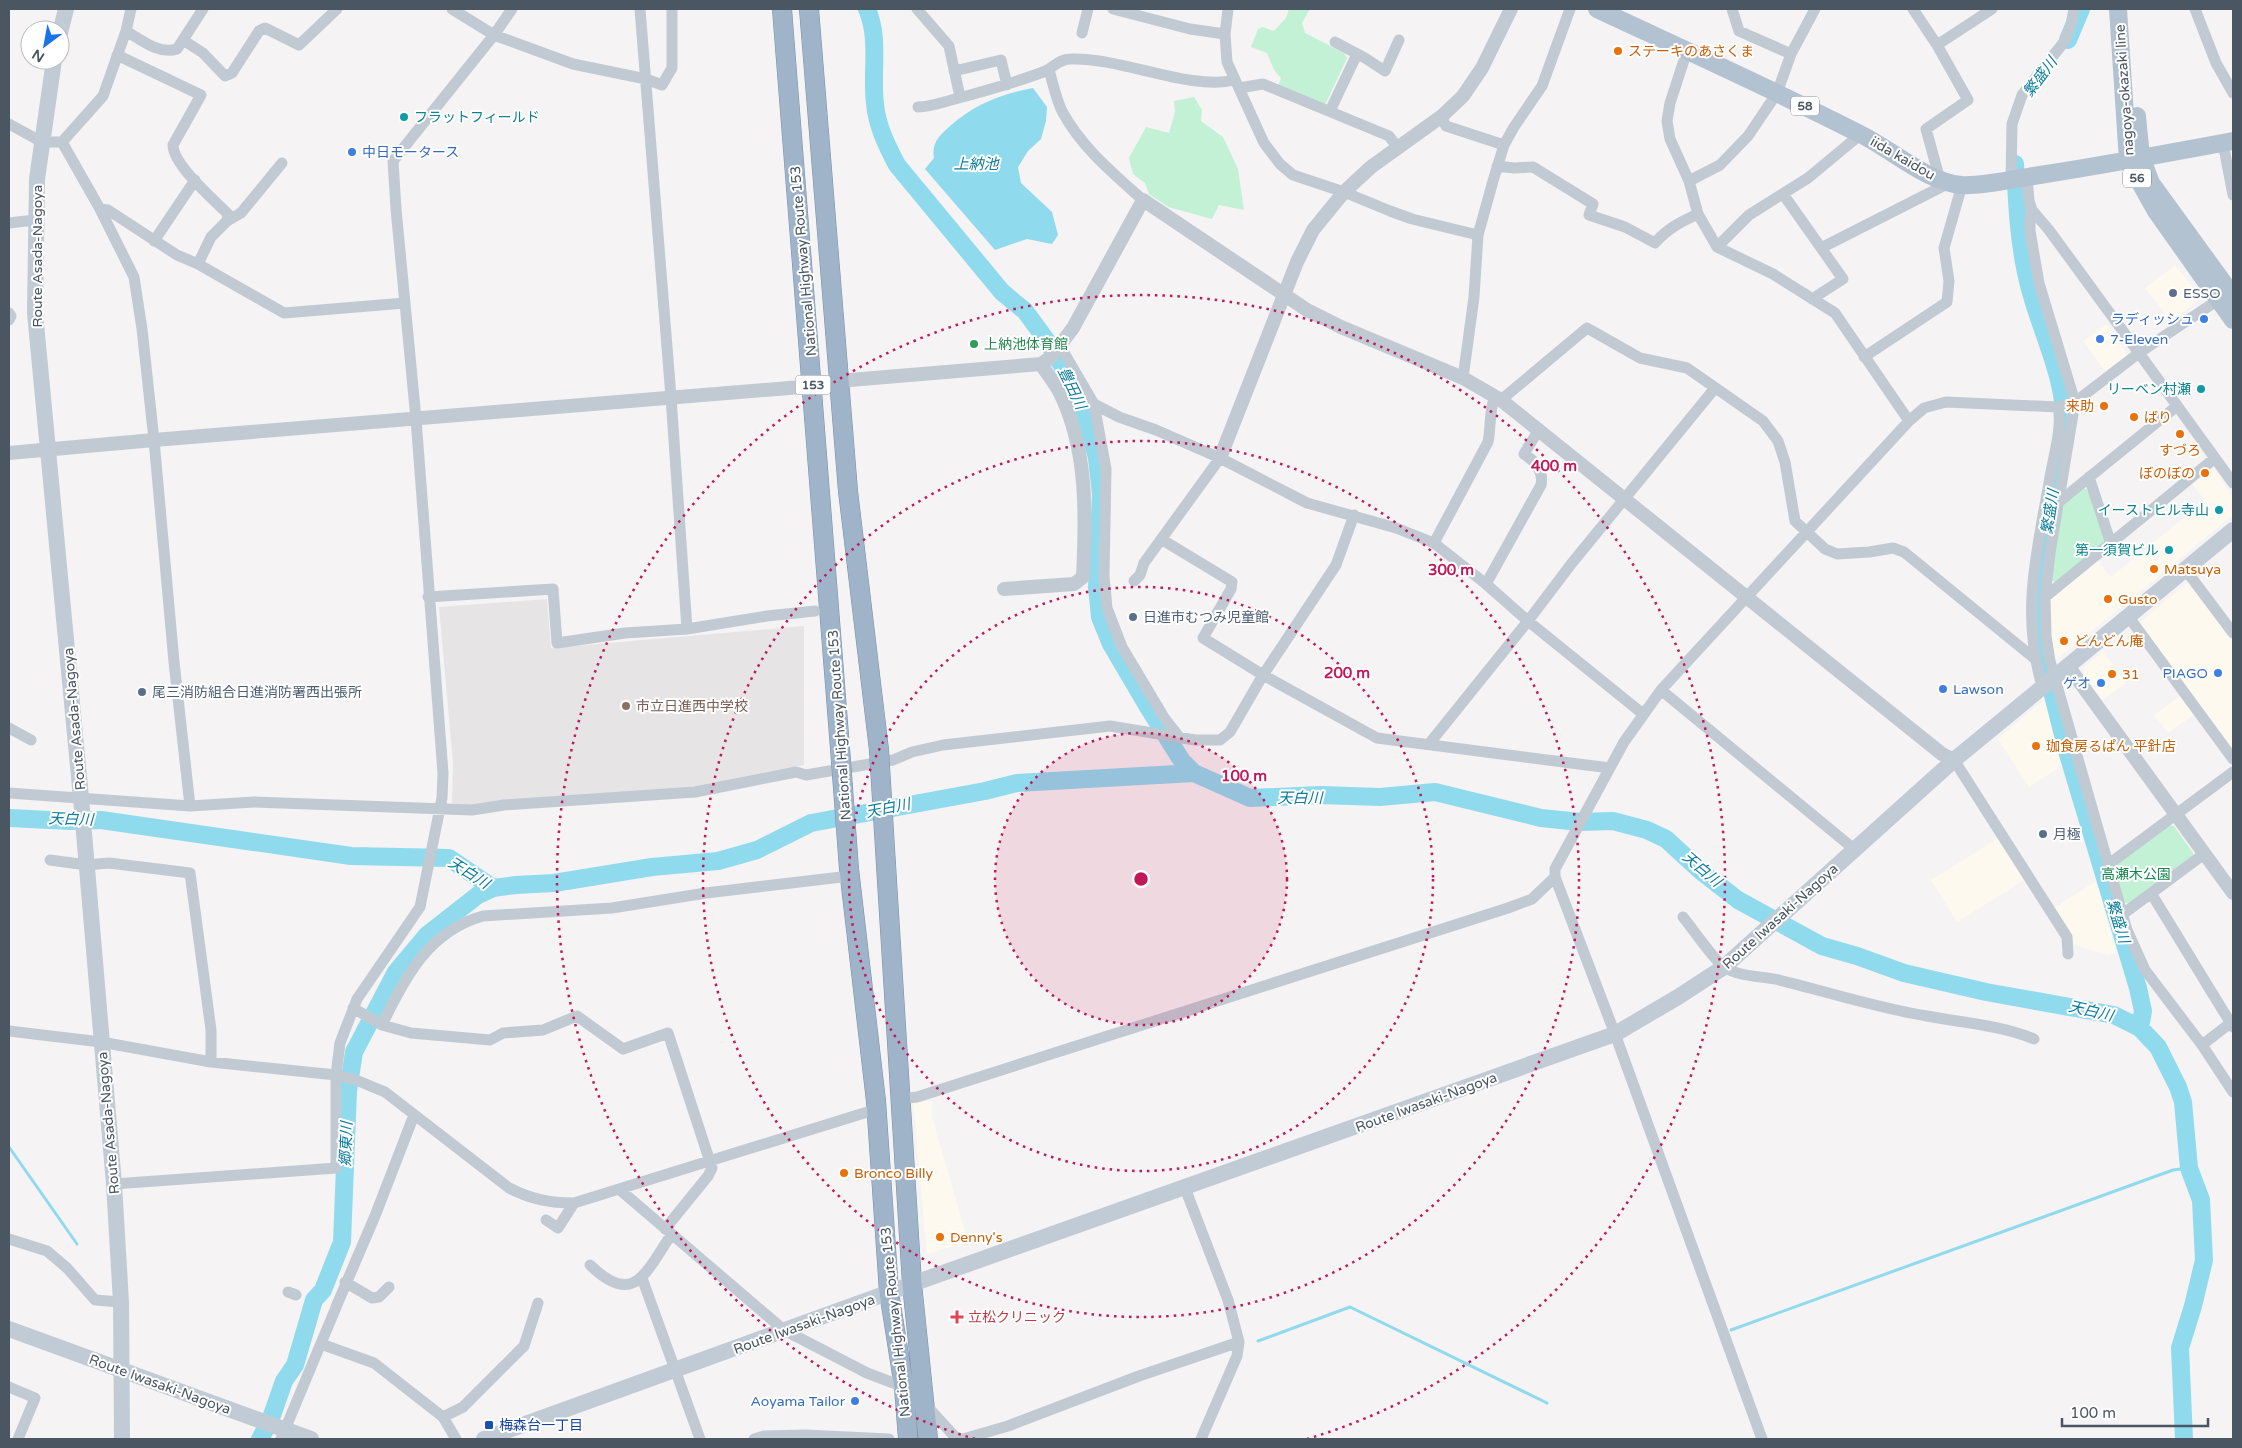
<svg xmlns="http://www.w3.org/2000/svg" width="2242" height="1448" font-family="'Varela Round','Noto Sans JP',sans-serif">
  <rect width="100%" height="100%" fill="#f5f3f3"/>
  <path fill="#fdf9ef" d="M 2175,265 L 2201,298 L 2171,321 L 2145,288 Z
    M 2107,324 L 2126,352 L 2126,356 L 2105,371 L 2083,341 Z
    M 2209,469 L 2214,470 L 2233,497 L 2233,515 L 2054,662 L 2048,600 L 2097,560 L 2111,577 L 2182,519 L 2205,500 L 2191,483 Z
    M 2189,582 L 2233,642 L 2233,751 L 2139,623 Z
    M 2103,651 L 2126,683 L 2102,700 L 2084,674 L 2084,667 Z
    M 2181,695 L 2195,714 L 2168,733 L 2154,715 Z
    M 2044,700 L 2063,765 L 2029,787 L 1998,739 Z
    M 2000,837 L 2026,879 L 1957,922 L 1931,880 Z
    M 2096,881 L 2117,953 L 2108,955 L 2075,945 L 2052,909 Z
    M 933,1101 L 932,1117 L 968,1242 L 927,1254 L 913,1103 Z"/>
  <path fill="#e6e4e5" d="M 547,599 L 551,648 L 804,626 L 804,765 L 695,789 L 452,806 L 453,763 L 439,607 Z"/>
  <path fill="#c3f1d5" d="M 1289,9 L 1310,9 L 1302,23 L 1305,33 L 1344,53 L 1347,58 L 1325,105 L 1278,86 L 1281,78 L 1274,70 L 1267,53 L 1251,47 L 1258,29 L 1263,27 L 1274,31 L 1286,18 Z
    M 1194,97 L 1202,110 L 1201,121 L 1223,137 L 1238,169 L 1244,210 L 1219,205 L 1212,219 L 1168,207 L 1149,194 L 1145,183 L 1133,174 L 1129,158 L 1146,127 L 1169,133 L 1175,112 L 1174,101 Z
    M 2083,488 L 2090,491 L 2106,539 L 2105,543 L 2056,583 L 2050,579 L 2062,505 Z
    M 2169,825 L 2174,826 L 2193,853 L 2193,857 L 2129,904 L 2122,901 L 2113,865 Z"/>
  <path fill="#90daee" d="M 1033,88 L 1047,107 L 1046,121 L 1041,139 L 1028,151 L 1018,167 L 1021,183 L 1052,212 L 1058,235 L 1052,244 L 1027,239 L 995,250 L 925,169 L 934,158 C 931,143 940,135 950,126 C 975,104 1001,94 1033,88 Z"/>
  <g fill="none" stroke-linecap="round" stroke-linejoin="round">
    <path stroke="#90daee" stroke-width="3" d="M 9,1147 L 77,1244
      M 1731,1330 L 2173,1170 L 2189,1168
      M 1258,1341 L 1350,1307 L 1547,1403"/>
    <path stroke="#90daee" stroke-width="18" d="M 867,9 C 880,39 871,72 875,104 C 877,126 887,146 897,165 L 1002,292 L 1025,311 L 1047,341 L 1071,380 L 1084,410 L 1097,458 L 1101,494 L 1097,587 L 1100,617 L 1111,644 L 1148,707 L 1182,761 L 1194,773
      M 2068,40 L 2081,9
      M 2015,164 C 2017,206 2019,249 2030,289 C 2043,338 2068,382 2064,433 L 2040,568 L 2037,608 L 2040,643 L 2067,751 L 2138,988 L 2143,1011 L 2140,1028
      M 9,818 L 70,821 L 101,820 L 351,856 L 449,858 L 493,888
      M 260,1439 L 270,1421 L 284,1381 L 295,1365 L 314,1300 L 323,1290 L 342,1242 L 348,1091 L 354,1052 L 396,972 L 427,935 L 478,895 L 493,888 L 516,885 L 554,883 L 652,867 L 718,861 L 757,850 L 811,823 L 985,791 L 1017,783 L 1194,773 L 1250,798 L 1321,795 L 1380,797 L 1435,792 L 1541,818 L 1580,822 L 1613,821 L 1647,830 L 1666,839 L 1702,872 L 1738,900 L 1822,946 L 1857,956 L 1904,973 L 1986,992 L 2114,1015 L 2140,1028 L 2158,1047 L 2178,1087 L 2183,1102 L 2189,1168 L 2201,1200 L 2204,1260 L 2193,1306 L 2180,1348 L 2184,1439"/>
    <defs>
      <path id="trunk" d="M 782,9 L 841,761
        M 809,9 L 848,491 L 879,750
        M 886,865 L 912,1284 L 928,1439
        M 849,869 L 876,1101 L 889,1292 L 904,1387 L 908,1439"/>
    </defs>
    <use href="#trunk" stroke="#7690ad" stroke-width="20"/>
    <path stroke="#c1cad2" stroke-width="11" d="M 131,9 L 126,31 L 103,96 L 62,142 L 100,209 L 134,277 L 142,329 L 154,440 L 174,662 L 190,806
      M 452,9 L 494,35 L 573,64 L 646,79 L 662,85 L 672,68 L 672,9
      M 640,9 L 671,397 L 687,629
      M 917,9 L 949,46 L 960,97
      M 1113,9 L 1190,29 L 1225,34
      M 1228,9 L 1225,34 L 1227,62 L 1264,143 L 1280,164 L 1293,175 L 1344,192 L 1390,211 L 1412,219 L 1478,235
      M 1732,9 L 1739,31 L 1791,54
      M 1913,9 L 1937,45 L 1968,100 L 1926,129 L 1940,180
      M 2195,9 L 2216,63 L 2233,93
      M 126,31 C 141,40 159,55 177,49 L 203,9
      M 1082,33 L 1088,9
      M 183,40 L 203,53 L 225,76 L 232,73 L 259,31 L 265,28 L 299,45 L 337,9
      M 1335,42 L 1365,58 L 1385,71 L 1399,40
      M 1937,45 L 1992,9
      M 1687,51 L 1670,103 L 1667,121 L 1670,139 L 1689,181 L 1698,214 L 1717,247 L 1749,215 L 1808,178 L 1861,134
      M 117,55 L 201,95 L 173,145 C 173,165 214,200 228,214 L 227,221 L 211,237 L 198,264
      M 1049,70 C 1053,83 1056,99 1062,111 C 1081,147 1113,173 1143,200
      M 954,71 L 1001,60 L 1007,85
      M 1239,88 L 1263,84 L 1389,136 L 1398,148
      M 918,107 C 931,107 943,102 955,99 C 985,91 1014,83 1043,72 C 1053,68 1059,59 1070,59 C 1121,57 1189,91 1235,80
      M 1330,111 L 1357,54
      M 1441,117 L 1446,126 L 1504,145
      M 9,124 L 42,142 L 62,142
      M 2223,143 L 2233,195
      M 1497,166 L 1514,168 L 1533,167 L 1593,204 L 1589,215 L 1625,227 L 1655,243 C 1667,229 1680,222 1698,214
      M 2011,179 L 2012,124 L 2022,95 L 2064,42 L 2071,25 L 2074,9
      M 1689,181 L 1720,165 L 1748,136 L 1777,93 L 1791,54 L 1815,9
      M 1783,194 L 1843,279 L 1812,299
      M 100,209 L 108,210 L 177,255 L 198,264 L 284,313 L 405,303
      M 2032,210 L 2030,218 L 2030,231 L 2039,283 L 2075,402 L 2050,553 L 2045,597 L 2046,636 L 2050,661 L 2127,930 L 2145,970 L 2202,1045 L 2233,1092
      M 227,221 L 241,213 L 282,163
      M 9,223 L 35,220
      M 154,241 L 195,180
      M 1717,247 L 1773,274 L 1835,313 L 1909,421
      M 1821,248 L 1949,183
      M 2218,300 L 2139,353 L 2233,483
      M 9,313 L 11,316 L 9,320
      M 1060,346 L 1094,404 L 1106,469 L 1104,576 L 1107,608 L 1122,647 L 1165,719 L 1179,737
      M 1864,357 L 1947,302 L 1949,281 L 1944,248 L 1962,185
      M 1463,378 L 1474,297 L 1478,235 L 1493,181 L 1504,145 L 1514,127 L 1542,86 L 1570,9
      M 1501,400 L 1587,328 L 1640,358 L 1687,368 L 1763,421 L 1778,441 L 1785,462 L 1795,521 L 1825,549 L 1837,554 L 1869,552 L 1893,548 L 1904,552 L 2034,658
      M 1094,404 L 1119,417 L 1156,430 L 1220,458 L 1307,503 L 1396,528 L 1434,543 L 1486,584 L 1528,621 L 1643,714
      M 2089,477 L 2111,544
      M 2060,501 L 2177,406
      M 1161,539 L 1232,582 L 1231,589 L 1203,638 L 1263,675 L 1377,738 L 1610,768
      M 1434,543 L 1488,442 C 1491,429 1489,408 1495,397
      M 2185,569 L 2233,633
      M 1134,581 L 1140,575 L 1144,563 L 1220,458
      M 1486,584 L 1541,485 C 1544,471 1535,461 1524,454 L 1538,431
      M 428,597 L 553,589 L 557,643 L 625,633 L 687,629 L 767,616 L 815,611
      M 2045,597 L 2215,458
      M 2128,616 L 2233,759
      M 2042,686 C 2021,614 2036,555 2049,483 C 2052,461 2063,428 2058,407
      M 1661,690 L 1854,849
      M 9,728 L 31,740
      M 1429,744 L 1528,621 L 1572,563 L 1715,388
      M 1954,760 L 2067,937 L 2068,954
      M 9,793 L 190,806 L 254,802 L 472,810 L 504,805 L 695,792 L 796,772 L 806,775 L 893,760 L 912,752 L 943,745 L 1110,726 L 1195,740 L 1220,740 L 1230,732 L 1263,675 L 1336,565 L 1354,515
      M 50,860 L 87,865 L 109,863 L 190,873 L 211,1030 L 211,1062
      M 2109,864 L 2233,772
      M 2151,893 L 2233,1027
      M 2123,914 L 2204,854
      M 1683,917 C 1693,929 1713,959 1724,967 C 1739,977 1762,976 1779,980 C 1829,992 1877,1008 1927,1016 C 1963,1023 2000,1025 2034,1039
      M 353,1008 L 382,1025 L 411,1033 L 490,1040 L 503,1033 L 543,1030 L 577,1016 L 623,1049 L 668,1033 L 712,1168 L 708,1176 L 665,1229
      M 382,1025 C 405,977 429,931 483,916 L 612,908 L 706,893 L 850,876
      M 9,1031 L 101,1042 L 211,1062 L 336,1075 L 356,1080 L 385,1092 L 509,1188 C 531,1199 549,1203 574,1203 L 877,1109
      M 2202,1045 L 2233,1021
      M 900,1099 L 917,1097 L 1508,908 L 1532,899 L 1555,877
      M 114,1184 L 336,1168 L 336,1075 L 340,1043 L 357,999 L 420,907 L 442,798 L 443,773 L 416,419 L 396,209 L 393,161 L 494,35 L 512,9
      M 1185,1188 L 1228,1300 L 1239,1342 L 1237,1356 L 1201,1439
      M 619,1189 L 784,1330 L 867,1373 L 904,1387
      M 546,1220 L 558,1228 L 574,1203
      M 9,1239 L 47,1251 L 67,1268 L 95,1300 L 121,1302
      M 590,1265 C 634,1308 646,1272 671,1235
      M 642,1278 L 700,1439
      M 345,1282 L 372,1298 L 379,1297 L 389,1287
      M 288,1292 L 296,1295
      M 336,1307 L 375,1216 L 414,1115
      M 321,1344 L 374,1363 L 443,1417
      M 9,1387 L 35,1398 L 18,1439
      M 925,1404 L 957,1439
      M 281,1439 L 337,1305
      M 456,1439 L 443,1417 L 463,1407 L 524,1346 L 538,1303
      M 754,1439 L 764,1436 L 806,1435 L 889,1439
      M 963,1439 L 1008,1426 L 1139,1376 L 1239,1342
      M 1762,1439 L 1615,1034 L 1555,877 L 1555,869 L 1624,742 L 1661,690 L 1909,421 L 1924,408 L 1946,402 L 2058,407 L 2075,402 L 2139,353 L 2049,230 L 2032,210 L 2029,201 L 2027,177"/>
    <path stroke="#c1cad2" stroke-width="14" d="M 9,453 L 154,440 L 813,386 L 838,381 L 1041,364 L 1050,358 L 1073,328 L 1143,200 L 1307,310 L 1341,327 L 1463,378 L 1501,400 L 1942,754 L 1954,760
      M 1220,458 L 1297,262 L 1313,230 L 1344,192 L 1371,167 L 1442,116 L 1463,96 L 1482,68 L 1511,9
      M 1004,589 L 1074,584 L 1083,577 C 1086,516 1088,450 1060,393 C 1055,383 1047,374 1041,364
      M 2068,666 L 2233,893"/>
    <path stroke="#c1cbd6" stroke-width="16" d="M 60,33 L 66,9
      M 54,60 L 37,179 L 35,313 L 81,798 L 114,1184 L 121,1302 L 122,1439
      M 9,1329 L 311,1439
      M 484,1439 L 912,1284 L 1615,1034 L 1678,997 L 1724,967 L 1954,760 L 2233,530"/>
    <path stroke="#b3c2d1" stroke-width="18" d="M 1597,9 C 1685,50 1774,90 1860,134 C 1891,149 1927,182 1961,185 C 1980,187 2019,178 2040,175 C 2104,165 2169,153 2233,141
      M 2118,9 L 2128,161 L 2156,211 L 2233,320
      M 2137,116 L 2141,157 L 2151,183 L 2233,296"/>
    <use href="#trunk" stroke="#9fb4c9" stroke-width="19"/>
    <defs>
      <path id="trunk-bridge" d="M 879,750 L 886,865
        M 841,761 L 849,869"/>
    </defs>
    <use href="#trunk-bridge" stroke="#7690ad" stroke-width="20" stroke-linecap="butt"/>
    <use href="#trunk-bridge" stroke="#9fb4c9" stroke-width="19"/>
  </g>
  <circle cx="1141" cy="879" r="146" fill="#c2185b" fill-opacity=".12"/>
  <g fill="none" stroke="#c2185b" stroke-width="2.5" stroke-dasharray="2.5 5">
    <circle cx="1141" cy="879" r="146"/>
    <circle cx="1141" cy="879" r="292"/>
    <circle cx="1141" cy="879" r="438"/>
    <path d="M975 1439A584 584 0 1 1 1307 1439"/>
  </g>
  <g fill="#e8710a" stroke="#fff" stroke-width="2">
    <circle cx="1618" cy="51" r="5"/>
    <circle cx="2104" cy="406" r="5"/>
    <circle cx="2134" cy="417" r="5"/>
    <circle cx="2180" cy="434" r="5"/>
    <circle cx="2205" cy="473" r="5"/>
    <circle cx="2154" cy="569" r="5"/>
    <circle cx="2108" cy="599" r="5"/>
    <circle cx="2064" cy="641" r="5"/>
    <circle cx="2112" cy="674" r="5"/>
    <circle cx="2036" cy="746" r="5"/>
    <circle cx="844" cy="1173" r="5"/>
    <circle cx="940" cy="1237" r="5"/>
  </g>
  <g fill="#0f9aa8" stroke="#fff" stroke-width="2">
    <circle cx="404" cy="117" r="5"/>
    <circle cx="2201" cy="389" r="5"/>
    <circle cx="2219" cy="510" r="5"/>
    <circle cx="2169" cy="550" r="5"/>
  </g>
  <g fill="#3f7fe0" stroke="#fff" stroke-width="2">
    <circle cx="352" cy="152" r="5"/>
    <circle cx="2204" cy="319" r="5"/>
    <circle cx="2100" cy="339" r="5"/>
    <circle cx="2218" cy="673" r="5"/>
    <circle cx="2101" cy="683" r="5"/>
    <circle cx="1943" cy="689" r="5"/>
    <circle cx="855" cy="1401" r="5"/>
  </g>
  <g fill="#5c6f8a" stroke="#fff" stroke-width="2">
    <circle cx="2173" cy="293" r="5"/>
    <circle cx="1133" cy="617" r="5"/>
    <circle cx="142" cy="692" r="5"/>
    <circle cx="2043" cy="834" r="5"/>
  </g>
  <circle fill="#2e9e5b" stroke="#fff" stroke-width="2" cx="974" cy="344" r="5"/>
  <circle fill="#8d6e63" stroke="#fff" stroke-width="2" cx="626" cy="706" r="5"/>
  <path fill="#e0444e" stroke="#fff" stroke-width="2" d="M954.5 1309.5h5v5h5v5h-5v5h-5v-5h-5v-5h5z"/>
  <rect fill="#1a4fb4" stroke="#fff" stroke-width="2" x="484" y="1420" width="10" height="10" rx="2.5"/>
  <g text-anchor="middle" stroke-width="4" stroke-linejoin="round" paint-order="stroke">
    <g fill="#fff" stroke="#808990" stroke-width="1">
      <rect x="1791" y="96.5" width="28" height="19" rx="4"/>
      <rect x="2123" y="168.5" width="28" height="19" rx="4"/>
      <rect x="795.5" y="375.5" width="35" height="19" rx="4"/>
    </g>
    <g font-size="12" font-weight="bold" fill="#4a5661">
      <text x="1805" y="110">58</text>
      <text x="2137" y="182">56</text>
      <text x="813" y="389">153</text>
    </g>
    <g font-size="14" fill="#c56008" stroke="#fff" text-anchor="start">
      <text x="1628" y="56">ステーキのあさくま</text>
      <text x="2094" y="411" text-anchor="end">来助</text>
      <text x="2144" y="422">ばり</text>
      <text x="2180" y="455" text-anchor="middle">すづろ</text>
      <text x="2195" y="478" text-anchor="end">ぼのぼの</text>
      <text x="2164" y="574">Matsuya</text>
      <text x="2118" y="604">Gusto</text>
      <text x="2074" y="646">どんどん庵</text>
      <text x="2122" y="679">31</text>
      <text x="2046" y="751">珈食房るぱん 平針店</text>
      <text x="854" y="1178">Bronco Billy</text>
      <text x="950" y="1242">Denny's</text>
    </g>
    <g font-size="14" fill="#4a5661" stroke="#fff">
      <text transform="translate(2124 90) rotate(-94)" y="5">nagoya-okazaki line</text>
      <text transform="translate(1903 158) rotate(30)" y="5">iida kaidou</text>
      <text transform="translate(37 256) rotate(-90)" y="5">Route Asada-Nagoya</text>
      <text transform="translate(803 261) rotate(-95)" y="5">National Highway Route 153</text>
      <text transform="translate(74 719) rotate(-95)" y="5">Route Asada-Nagoya</text>
      <text transform="translate(839 725) rotate(-94)" y="5">National Highway Route 153</text>
      <text transform="translate(1780 916) rotate(-42)" y="5">Route Iwasaki-Nagoya</text>
      <text transform="translate(1426 1102) rotate(-20)" y="5">Route Iwasaki-Nagoya</text>
      <text transform="translate(108 1123) rotate(-95)" y="5">Route Asada-Nagoya</text>
      <text transform="translate(895 1322) rotate(-96)" y="5">National Highway Route 153</text>
      <text transform="translate(804 1324) rotate(-20)" y="5">Route Iwasaki-Nagoya</text>
      <text transform="translate(160 1384) rotate(20)" y="5">Route Iwasaki-Nagoya</text>
    </g>
    <g font-size="14" fill="#0d838f" stroke="#fff" text-anchor="end">
      <text x="414" y="122" text-anchor="start">フラットフィールド</text>
      <text x="2191" y="394">リーベン村瀬</text>
      <text x="2209" y="515">イーストヒル寺山</text>
      <text x="2159" y="555">第一須賀ビル</text>
    </g>
    <g font-size="14" fill="#366cbe" stroke="#fff" text-anchor="end">
      <text x="362" y="157" text-anchor="start">中日モータース</text>
      <text x="2194" y="324">ラディッシュ</text>
      <text x="2110" y="344" text-anchor="start">7-Eleven</text>
      <text x="2208" y="678">PIAGO</text>
      <text x="2091" y="688">ゲオ</text>
      <text x="1953" y="694" text-anchor="start">Lawson</text>
      <text x="845" y="1406">Aoyama Tailor</text>
    </g>
    <g font-size="14" fill="#4e5e75" stroke="#fff" text-anchor="start">
      <text x="2183" y="298">ESSO</text>
      <text x="1143" y="622">日進市むつみ児童館</text>
      <text x="152" y="697">尾三消防組合日進消防署西出張所</text>
      <text x="2053" y="839">月極</text>
    </g>
    <g font-size="14" fill="#27864d" stroke="#fff" text-anchor="start">
      <text x="984" y="349">上納池体育館</text>
    </g>
    <g font-size="14" fill="#785e54" stroke="#fff" text-anchor="start">
      <text x="636" y="711">市立日進西中学校</text>
    </g>
    <g font-size="14" fill="#17864f" stroke="#fff">
      <text x="2136" y="879">高瀬木公園</text>
    </g>
    <g font-size="14" fill="#be3a42" stroke="#fff" text-anchor="start">
      <text x="968" y="1322">立松クリニック</text>
    </g>
    <g font-size="14" fill="#164399" stroke="#fff" text-anchor="start">
      <text x="499" y="1430">梅森台一丁目</text>
    </g>
    <g font-size="15" font-style="italic" fill="#0c7c9b" stroke="#fff">
      <text transform="translate(2040 77) rotate(-53)" y="5">繁盛川</text>
      <text x="976" y="169">上納池</text>
      <text transform="translate(1072 388) rotate(64)" y="5">豊田川</text>
      <text transform="translate(2050 512) rotate(-81)" y="5">繁盛川</text>
      <text x="1300" y="803">天白川</text>
      <text transform="translate(888 808) rotate(-11)" y="5">天白川</text>
      <text transform="translate(71 819) rotate(2)" y="5">天白川</text>
      <text transform="translate(1702 869) rotate(40)" y="5">天白川</text>
      <text transform="translate(469 873) rotate(32)" y="5">天白川</text>
      <text transform="translate(2118 921) rotate(73)" y="5">繁盛川</text>
      <text transform="translate(2091 1011) rotate(13)" y="5">天白川</text>
      <text transform="translate(346 1144) rotate(-88)" y="5">郷東川</text>
    </g>
  </g>
  <circle cx="1141" cy="879" r="8" fill="#c2185b" stroke="#fff" stroke-width="2.5"/>
  <g font-size="15" text-anchor="middle" font-weight="bold" fill="#c2185b" stroke="#fff" stroke-width="4" stroke-linejoin="round" paint-order="stroke">
    <text x="1554" y="471">400 m</text>
    <text x="1451" y="575">300 m</text>
    <text x="1347" y="678">200 m</text>
    <text x="1244" y="781">100 m</text>
  </g>
  <rect width="2242" height="1448" fill="none" stroke="#4a5661" stroke-width="20"/>
  <g transform="translate(45 45) rotate(212)"><circle r="24" fill="#ffffff" stroke="#b7bbc0"/>
  <path d="M0-4L9 19L0 12L-9 19Z" fill="#1a73e8"/>
  <text y="-8" font-size="14" font-weight="bold" text-anchor="middle" fill="#4a5661">N</text>
  </g>
  <path d="M2062 1418v8h146v-8" fill="none" stroke="#4a5661" stroke-width="2.5"/>
  <text x="2070" y="1418" font-size="15" fill="#4a5661" stroke="#ffffff" stroke-width="4" paint-order="stroke">100 m</text>
</svg>
